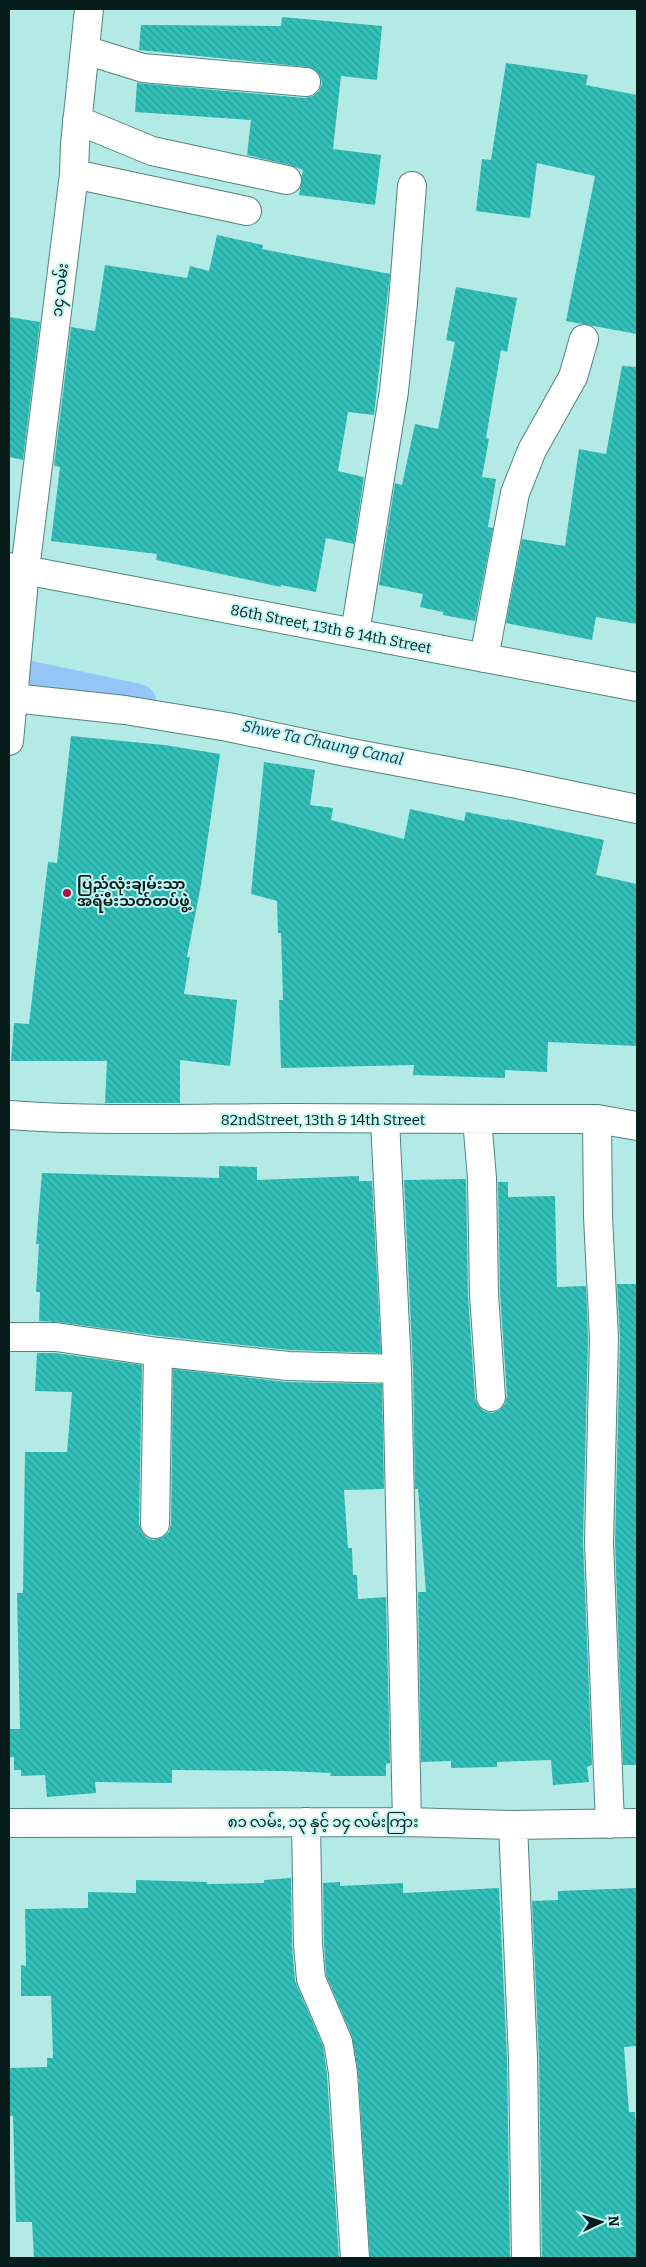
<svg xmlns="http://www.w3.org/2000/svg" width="646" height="2267" font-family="Bitter,'Noto Sans Myanmar',serif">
  <defs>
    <pattern id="building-back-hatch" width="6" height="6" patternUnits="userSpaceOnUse" patternTransform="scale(1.25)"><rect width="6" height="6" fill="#32c0b9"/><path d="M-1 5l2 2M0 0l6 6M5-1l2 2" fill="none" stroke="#289b96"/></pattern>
  </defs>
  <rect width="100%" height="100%" fill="#b4eae5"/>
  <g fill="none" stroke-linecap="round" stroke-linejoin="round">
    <path stroke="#96c6f8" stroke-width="39" d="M 9,676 L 137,703"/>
  </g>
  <path fill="url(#building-back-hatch)" d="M 282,17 L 382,26 L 377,80 L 341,76 L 333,149 L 381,155 L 375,205 L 299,195 L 303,170 L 290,165 L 247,155 L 251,120 L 135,112 L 137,83 L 305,98 L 313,96 L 319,91 L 322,83 L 320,76 L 315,70 L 308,67 L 139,50 L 141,25 L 281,26 Z
    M 506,63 L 588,75 L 586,85 L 637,95 L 637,334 L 566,321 L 595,176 L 537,163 L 530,218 L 476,211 L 482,159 L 491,160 Z
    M 217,235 L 263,245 L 262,249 L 390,274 L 374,415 L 348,412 L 338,471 L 364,477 L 354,544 L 326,538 L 316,592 L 281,585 L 281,587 L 156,560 L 157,554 L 51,541 L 60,467 L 54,466 L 71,327 L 95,331 L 105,265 L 187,278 L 190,266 L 209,271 Z
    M 456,287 L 517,298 L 507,352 L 501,350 L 486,438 L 489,439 L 482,477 L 496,479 L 488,527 L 493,528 L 475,621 L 443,615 L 443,612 L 420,607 L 423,594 L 379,585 L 395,483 L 402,485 L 415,424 L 438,429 L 455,342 L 446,340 Z
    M 9,317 L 40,322 L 23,460 L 9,457 Z
    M 622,366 L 637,367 L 637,624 L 596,617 L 592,640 L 506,623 L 522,539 L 565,546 L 579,449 L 606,454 Z
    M 71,736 L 164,745 L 220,754 L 201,885 L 187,957 L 190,957 L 184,994 L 237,1000 L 230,1066 L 180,1060 L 180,1103 L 105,1103 L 107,1061 L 11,1061 L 14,1023 L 29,1024 L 48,862 L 57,863 Z
    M 264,762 L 315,770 L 310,805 L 333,808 L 331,820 L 404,839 L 410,809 L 464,821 L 466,812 L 507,820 L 507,819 L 604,840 L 596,875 L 637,884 L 637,1046 L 548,1042 L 547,1072 L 505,1070 L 505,1078 L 413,1075 L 414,1065 L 281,1068 L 279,1000 L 283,1000 L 281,933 L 278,933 L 277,901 L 251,894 Z
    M 219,1166 L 257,1167 L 257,1180 L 359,1176 L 359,1181 L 372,1181 L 381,1353 L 289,1350 L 160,1336 L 58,1322 L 39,1321 L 40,1292 L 36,1292 L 39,1244 L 36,1244 L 42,1173 L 219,1178 Z
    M 466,1179 L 468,1294 L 475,1398 L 478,1405 L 484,1411 L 492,1413 L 499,1410 L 505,1404 L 507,1396 L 500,1293 L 498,1182 L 508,1182 L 508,1197 L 555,1196 L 557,1287 L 586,1286 L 588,1338 L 583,1542 L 592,1765 L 587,1767 L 589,1782 L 553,1785 L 551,1760 L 497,1762 L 497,1767 L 451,1768 L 451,1761 L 421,1762 L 418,1592 L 426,1592 L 418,1489 L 415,1489 L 413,1368 L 404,1180 Z
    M 617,1284 L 637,1284 L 637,1765 L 623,1765 L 615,1542 L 620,1338 Z
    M 37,1353 L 55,1353 L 142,1365 L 139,1524 L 142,1532 L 147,1538 L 154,1540 L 163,1537 L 169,1532 L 171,1524 L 173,1369 L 286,1382 L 382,1384 L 384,1489 L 344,1490 L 348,1548 L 352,1548 L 353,1575 L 357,1575 L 358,1599 L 386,1597 L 390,1763 L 386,1764 L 386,1776 L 330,1776 L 331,1773 L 284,1771 L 172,1770 L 172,1783 L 95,1782 L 96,1793 L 47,1797 L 45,1775 L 21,1776 L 21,1770 L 14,1770 L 14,1757 L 9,1757 L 9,1729 L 20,1729 L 17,1593 L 23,1593 L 25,1452 L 67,1452 L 72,1392 L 35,1391 Z
    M 291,1878 L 292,1945 L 295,1981 L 323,2046 L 327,2075 L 339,2258 L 34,2258 L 32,2222 L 16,2222 L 13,2116 L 9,2116 L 9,2068 L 47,2067 L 47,2058 L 53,2058 L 51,1996 L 21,1996 L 21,1965 L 26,1966 L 25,1909 L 88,1908 L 88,1892 L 136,1893 L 136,1880 L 207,1882 L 207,1884 L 264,1883 L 264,1880 Z
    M 340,1882 L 340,1886 L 403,1883 L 403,1893 L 499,1888 L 507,2058 L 510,2258 L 370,2258 L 358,2071 L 352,2036 L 326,1975 L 324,1944 L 323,1883 Z
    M 637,1888 L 637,2046 L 624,2047 L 629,2112 L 635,2112 L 637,2138 L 637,2258 L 542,2258 L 539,2058 L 532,1901 L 558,1900 L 558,1891 Z"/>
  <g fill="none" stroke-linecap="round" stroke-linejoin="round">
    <defs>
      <path id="minor" d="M 85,50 L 143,68 L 306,82
        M 77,120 L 152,151 L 287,180
        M 74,174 L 247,211
        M 9,567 L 637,687
        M 355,633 L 394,391 L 403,302 L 412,186
        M 484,658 L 515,493 L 532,450 L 573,377 L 584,339
        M 13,698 L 125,710 L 228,727 L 346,752 L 512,783 L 637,809
        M 9,741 L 25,570 L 74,174 L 75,144 L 89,9
        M 9,1115 C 102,1122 196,1118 290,1118 C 392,1119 495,1119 597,1119 L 637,1126
        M 477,1119 L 482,1178 L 484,1294 L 491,1397
        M 597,1119 L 598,1216 L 604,1338 L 599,1542 L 610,1824
        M 385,1120 L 397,1369 L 407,1822
        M 9,1337 L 56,1337 L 158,1352 L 288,1366 L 397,1369
        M 155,1524 L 158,1352
        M 306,1822 L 308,1945 L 311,1979 L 338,2042 L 343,2073 L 355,2258
        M 9,1823 L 407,1822 L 513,1825 L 637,1823
        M 513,1825 L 523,2058 L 526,2258"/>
    </defs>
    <use href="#minor" stroke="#50837f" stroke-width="30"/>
    <use href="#minor" stroke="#fff" stroke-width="28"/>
  </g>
  <circle fill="#a91344" stroke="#c1f7f3" stroke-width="2" cx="67" cy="893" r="5"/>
  <g text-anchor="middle" stroke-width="4" stroke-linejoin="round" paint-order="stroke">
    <g font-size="15" fill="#071d1b" stroke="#c1f7f3">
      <text transform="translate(60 290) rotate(-83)" y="5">၁၄ လမ်း</text>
      <text transform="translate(331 629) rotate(11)" y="5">86th Street, 13th &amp; 14th Street</text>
      <text x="323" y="1125">82ndStreet, 13th &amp; 14th Street</text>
      <text x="323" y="1827">၈၁ လမ်း, ၁၃ နှင့် ၁၄ လမ်းကြား</text>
    </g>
    <g font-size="15" font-weight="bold" fill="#071d1b" stroke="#c1f7f3" text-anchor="start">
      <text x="77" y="889">ပြည်လုံးချမ်းသာ<tspan x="77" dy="17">အရံမီးသတ်တပ်ဖွဲ့</tspan></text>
    </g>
    <g font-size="16" font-style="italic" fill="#123354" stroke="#c1f7f3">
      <text transform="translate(323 742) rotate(12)" y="6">Shwe Ta Chaung Canal</text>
    </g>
  </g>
  <rect width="646" height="2267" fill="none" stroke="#071d1b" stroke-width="20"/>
  <g transform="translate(601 2222) rotate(86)" stroke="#c1f7f3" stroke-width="4" paint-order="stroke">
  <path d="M0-4L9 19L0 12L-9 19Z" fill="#071d1b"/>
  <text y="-8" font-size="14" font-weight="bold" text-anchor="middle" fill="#071d1b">N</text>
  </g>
</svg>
